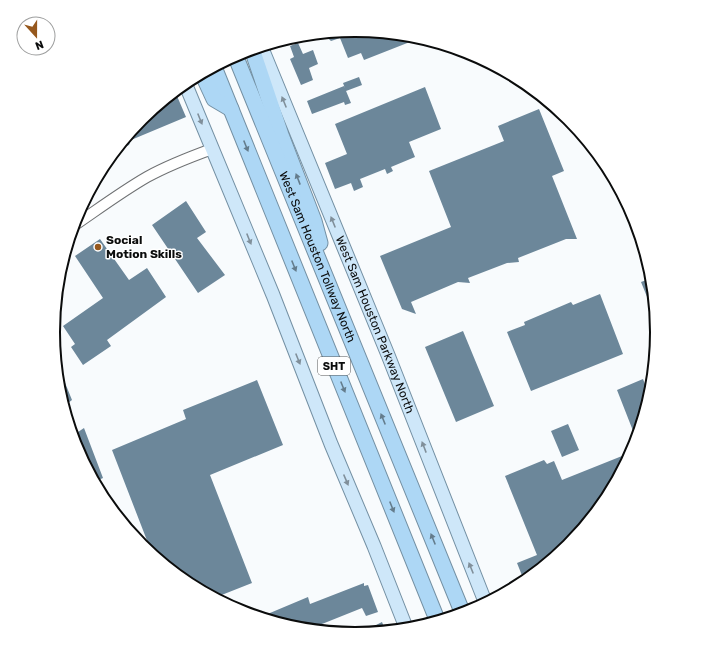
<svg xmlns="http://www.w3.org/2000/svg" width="710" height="665" font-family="Rubik,sans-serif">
  <rect width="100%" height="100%" fill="#f8fbfd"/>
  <path fill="#6c879a" d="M 355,30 L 414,36 L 420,38 L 364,60 L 361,53 L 348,58 L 340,38 L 331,41 L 322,33 Z
    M 298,43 L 303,54 L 313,50 L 318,64 L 309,68 L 313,80 L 301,85 L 290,59 L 294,57 L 290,46 Z
    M 359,77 L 362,85 L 346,91 L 343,83 Z
    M 344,86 L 351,103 L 345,105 L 344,102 L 312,114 L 307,101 Z
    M 425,87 L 441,129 L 409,142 L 415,157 L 391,167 L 393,171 L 387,174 L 385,169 L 360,179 L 363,187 L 354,191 L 351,183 L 335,189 L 325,163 L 347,154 L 335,124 Z
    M 177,96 L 186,117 L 131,140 L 129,145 L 114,151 L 141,118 L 160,103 Z
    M 539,109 L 564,171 L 552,176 L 577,239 L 566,239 L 518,258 L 519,262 L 507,263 L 468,278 L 470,283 L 458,282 L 411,302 L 416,314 L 402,309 L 380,256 L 451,227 L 429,171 L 504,141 L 498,126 Z
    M 186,201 L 206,232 L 197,238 L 225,275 L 198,293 L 152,225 Z
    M 100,239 L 129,280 L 147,268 L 166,297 L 107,340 L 111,346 L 83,365 L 71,347 L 75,344 L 63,326 L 103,298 L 75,256 Z
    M 652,278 L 656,313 L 654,314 L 641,282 Z
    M 600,294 L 623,354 L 531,391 L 507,332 L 525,325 L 524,322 L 571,302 L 573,305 Z
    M 463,331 L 494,406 L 456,422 L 425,347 Z
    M 56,363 L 57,363 L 72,400 L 63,407 L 58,391 Z
    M 643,379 L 650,397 L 637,441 L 617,390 Z
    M 257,380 L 283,445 L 210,475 L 252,583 L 214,598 L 187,584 L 153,556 L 112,450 L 186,419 L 183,410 Z
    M 568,424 L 579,450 L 562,457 L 551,431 Z
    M 84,428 L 103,478 L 94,482 L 75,448 L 72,436 Z
    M 627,454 L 629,458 L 606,501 L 569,547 L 525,583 L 517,563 L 537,555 L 505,476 L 544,460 L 547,464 L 554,461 L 562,480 Z
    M 113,501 L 120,518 L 118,519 L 106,504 Z
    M 364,583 L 364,586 L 368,585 L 378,612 L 366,616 L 362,608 L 307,630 L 296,629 L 258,618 L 308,597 L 310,604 Z
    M 382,622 L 386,632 L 372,633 L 370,628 Z"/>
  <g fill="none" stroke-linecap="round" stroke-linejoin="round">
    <defs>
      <path id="minor" d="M 72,227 C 97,210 121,192 147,177 C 167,166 190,157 212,149"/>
      <g id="major">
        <path id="s1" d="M 261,46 L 388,355 L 486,604"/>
        <path d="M 185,83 L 273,295 L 331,444 L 374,546 L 407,630"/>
      </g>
      <g id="highway">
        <path d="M 252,49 L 281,135 L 314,221 L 320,243"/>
        <path id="s2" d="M 235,55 L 463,614"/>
        <path d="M 214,67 L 438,622"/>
        <path d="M 202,73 L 214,99 L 231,109"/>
      </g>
    </defs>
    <use href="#minor" stroke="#6f7173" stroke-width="12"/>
    <use href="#major" stroke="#7490a3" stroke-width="15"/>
    <use href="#highway" stroke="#7490a3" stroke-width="17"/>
    <use href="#minor" stroke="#fff" stroke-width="10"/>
    <use href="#major" stroke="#cee7f9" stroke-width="13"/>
    <use href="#highway" stroke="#add7f5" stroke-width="15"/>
  </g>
  <defs><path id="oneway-solid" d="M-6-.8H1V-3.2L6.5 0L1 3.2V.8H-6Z"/></defs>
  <g fill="#808f9a">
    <use href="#oneway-solid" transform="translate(284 102) rotate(-112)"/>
    <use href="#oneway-solid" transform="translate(200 119) rotate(68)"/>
    <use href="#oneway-solid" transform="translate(333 222) rotate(-112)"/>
    <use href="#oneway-solid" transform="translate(249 239) rotate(68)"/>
    <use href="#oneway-solid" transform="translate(298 359) rotate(68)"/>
    <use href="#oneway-solid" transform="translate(424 447) rotate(-111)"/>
    <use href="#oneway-solid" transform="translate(346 480) rotate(67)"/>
    <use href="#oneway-solid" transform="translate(471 568) rotate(-112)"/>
  </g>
  <g fill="#647c8c">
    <use href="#oneway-solid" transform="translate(246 146) rotate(68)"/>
    <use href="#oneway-solid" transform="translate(298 179) rotate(-111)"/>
    <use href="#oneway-solid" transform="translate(294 266) rotate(68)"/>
    <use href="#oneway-solid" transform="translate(343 387) rotate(68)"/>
    <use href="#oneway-solid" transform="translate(383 419) rotate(-112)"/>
    <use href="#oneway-solid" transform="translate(392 507) rotate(68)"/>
    <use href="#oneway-solid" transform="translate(433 539) rotate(-112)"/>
  </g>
  <circle fill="#96581d" stroke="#fff" stroke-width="1.5" cx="98" cy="247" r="4"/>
  <g text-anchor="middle" stroke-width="3" stroke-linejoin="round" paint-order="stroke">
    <rect fill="#fff" stroke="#545555" stroke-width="1" x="318" y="357" width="32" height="18" rx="3"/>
    <g font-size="11" font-weight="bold" fill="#0b0c0c">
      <text x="334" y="370">SHT</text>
    </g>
    <g font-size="12" font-weight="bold" fill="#0b0c0c" stroke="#fff" text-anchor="start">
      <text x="106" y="244">Social<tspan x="106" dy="14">Motion Skills</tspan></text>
    </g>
    <g font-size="12" fill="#0b0c0c" stroke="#fff">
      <text dy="4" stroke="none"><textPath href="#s2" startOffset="218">West Sam Houston Tollway North</textPath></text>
      <text dy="4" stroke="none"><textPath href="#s1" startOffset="301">West Sam Houston Parkway North</textPath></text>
    </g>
  </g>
  <path d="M0 0H710V665H0ZM60 332a295 295 0 1 1 590 0a295 295 0 1 1-590 0Z" fill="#fff" fill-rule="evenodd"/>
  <path fill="none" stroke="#0b0c0c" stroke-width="2" d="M60 332a295 295 0 1 1 590 0a295 295 0 1 1-590 0Z"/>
  <g transform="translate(36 36) rotate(159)"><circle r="19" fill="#ffffff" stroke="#9d9e9e"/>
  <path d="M0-3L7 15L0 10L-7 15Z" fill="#96581d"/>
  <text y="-6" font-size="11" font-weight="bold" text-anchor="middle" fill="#0b0c0c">N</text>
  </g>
</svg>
